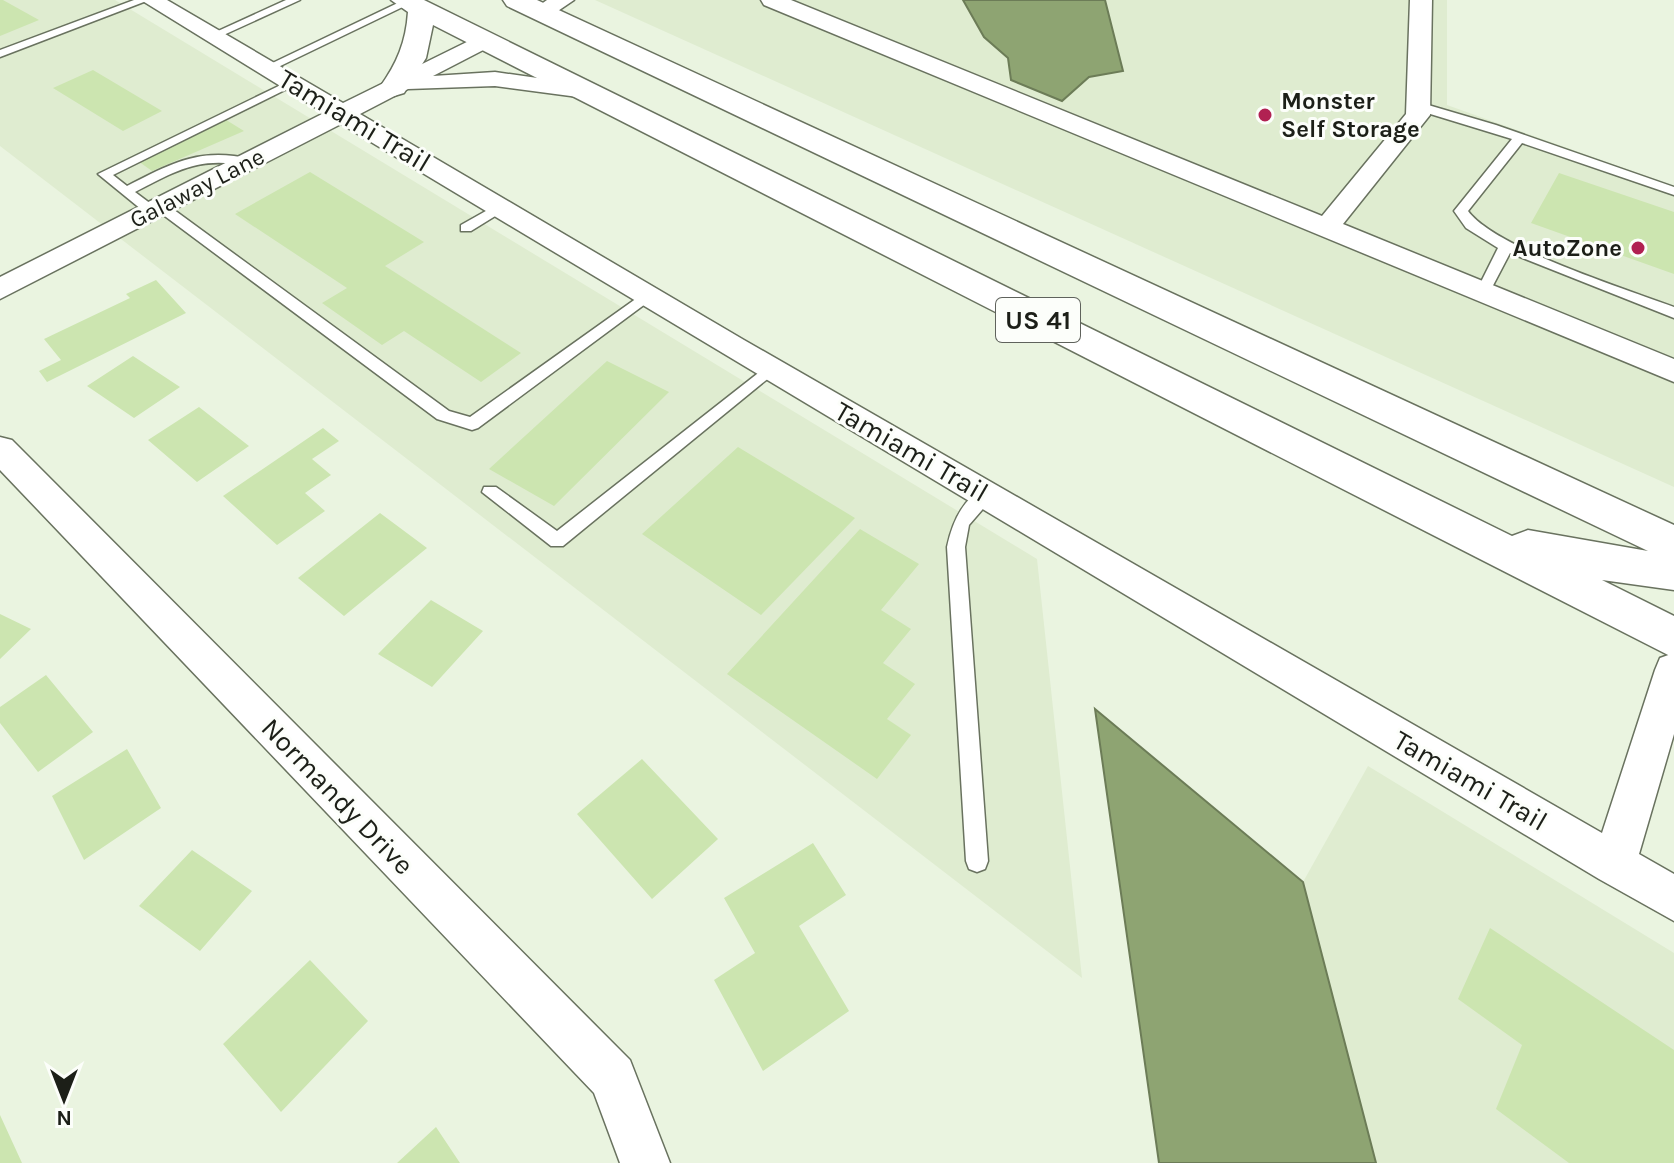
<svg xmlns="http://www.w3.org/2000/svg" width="1674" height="1163" font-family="Karla,sans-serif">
  <rect width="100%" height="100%" fill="#eaf4e0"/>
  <path fill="#dfecd0" d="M 0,0 L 115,0 L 1037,559 L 1082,978 L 0,146 Z
    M 595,0 L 963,0 L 984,37 L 1062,100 L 1089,77 L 1123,71 L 1105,0 L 1447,0 L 1447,105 L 1674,186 L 1674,487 Z
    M 1368,766 L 1674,953 L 1674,1163 L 1376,1163 L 1303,882 Z"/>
  <path fill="#8ea472" stroke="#6c7c57" stroke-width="2" d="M 963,0 L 1105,0 L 1123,71 L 1089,77 L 1062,101 L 1011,80 L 1008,58 L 984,37 Z
    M 1095,709 L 1303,882 L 1376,1163 L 1159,1163 Z"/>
  <path fill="#cce5b0" d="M 0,0 L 3,0 L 39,20 L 0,36 Z
    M 93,70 L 162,111 L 123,131 L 53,88 Z
    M 223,118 L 244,131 L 152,171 L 138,161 Z
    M 310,172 L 424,242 L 385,266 L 521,353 L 481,382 L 404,331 L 382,345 L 322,303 L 347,288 L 235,214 Z
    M 1559,173 L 1674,212 L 1674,274 L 1531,223 Z
    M 156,280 L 186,313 L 47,382 L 39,371 L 61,360 L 44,339 L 130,298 L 126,294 Z
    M 133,356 L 180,387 L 134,418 L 87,386 Z
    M 607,361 L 669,392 L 554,506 L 489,469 Z
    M 199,407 L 249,446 L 197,482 L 148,440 Z
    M 323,428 L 339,441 L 312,459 L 331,475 L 305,493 L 325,511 L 277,545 L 223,496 Z
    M 738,447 L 855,518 L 761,615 L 642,534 Z
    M 380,513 L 427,548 L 344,616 L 298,578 Z
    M 860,529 L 919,564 L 881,610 L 911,629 L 883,663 L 915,684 L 887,719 L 911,735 L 877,779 L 727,674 Z
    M 431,600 L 483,631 L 432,687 L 378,654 Z
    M 0,614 L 31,629 L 0,659 Z
    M 46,675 L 93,732 L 38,772 L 0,723 L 0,707 Z
    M 127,749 L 161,808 L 84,860 L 52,796 Z
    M 642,759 L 718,839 L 652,899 L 577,814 Z
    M 813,843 L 846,895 L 799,926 L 849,1011 L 763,1071 L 714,980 L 755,953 L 724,898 Z
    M 192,850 L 252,891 L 200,951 L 139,906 Z
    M 1490,928 L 1674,1050 L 1674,1163 L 1569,1163 L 1496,1109 L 1522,1045 L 1458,999 Z
    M 310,960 L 368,1021 L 281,1112 L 223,1044 Z
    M 0,1115 L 22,1163 L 0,1163 Z
    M 436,1127 L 460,1163 L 397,1163 Z"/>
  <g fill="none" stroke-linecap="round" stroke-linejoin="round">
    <defs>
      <path id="service" d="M 134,0 L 149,0 L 0,57 L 0,50 Z
        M 286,0 L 300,0 L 217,38 L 207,36 Z
        M 404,0 L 413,2 L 272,70 L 262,68 Z
        M 289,81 L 299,83 L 113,175 L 127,186 C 172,163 200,147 251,159 L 251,165 L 247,166 C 199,156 176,171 135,192 L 155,207 L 166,204 L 449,411 L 470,417 L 644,293 L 649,291 L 656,296 L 478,428 L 472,430 L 437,419 L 158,211 L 147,214 L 98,174 Z
        M 1418,102 L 1496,125 L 1674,187 L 1674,195 L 1522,143 L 1468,211 C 1495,248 1626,289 1674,307 L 1674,318 L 1510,253 L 1488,295 L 1478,295 L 1476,292 L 1498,248 L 1466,228 L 1454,211 L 1512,139 L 1414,109 L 1412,106 Z
        M 500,203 L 505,204 L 505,210 L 471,231 L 461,231 L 461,225 Z
        M 771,363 L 779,368 L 776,372 L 563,546 L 551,546 L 482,492 L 484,487 L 496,487 L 557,531 Z
        M 987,488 L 995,495 L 969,525 L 965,547 L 988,861 L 985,869 L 977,872 L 969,869 L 966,861 L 947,547 C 952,524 962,497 987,488 Z"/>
      <path id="minor" d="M 141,0 L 167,0 L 343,103 L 483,34 L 494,41 L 491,46 L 433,76 L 495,72 L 586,85 L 590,90 L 586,95 L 578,97 L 495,86 L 408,89 L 360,114 L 744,340 L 1602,833 L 1655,670 L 1660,658 L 1674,653 L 1674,734 L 1639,854 L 1674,874 L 1674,921 L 1599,879 L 341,124 L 0,299 L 0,277 L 324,113 Z
        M 547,0 L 574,0 L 549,17 L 533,17 L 530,12 Z
        M 761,0 L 791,0 L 1322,216 L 1406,114 L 1410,0 L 1432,0 L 1430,115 L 1343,224 L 1674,359 L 1674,382 L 764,5 Z
        M 0,437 L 12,440 L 630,1060 L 670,1163 L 620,1163 L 594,1093 L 0,470 Z"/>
      <path id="primary" d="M 391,0 L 424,0 L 1512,536 L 1528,530 L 1648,551 L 507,6 L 503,0 L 537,0 L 1674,525 L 1674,590 L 1602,580 L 1674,616 L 1674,658 L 433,25 L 426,58 L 404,93 L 394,96 L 384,93 L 380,87 C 397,63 406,42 408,12 Z"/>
    </defs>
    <use href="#service" stroke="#69725f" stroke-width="3"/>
    <use href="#minor" stroke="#69725f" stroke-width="3"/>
    <use href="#primary" stroke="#69725f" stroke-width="3"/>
    <use href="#service" fill="#fff" fill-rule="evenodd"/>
    <use href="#minor" fill="#fff" fill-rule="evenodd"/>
    <use href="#primary" fill="#fff" fill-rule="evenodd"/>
  </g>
  <g fill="#b12152" stroke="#fcfefa" stroke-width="3">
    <circle cx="1265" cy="115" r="8"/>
    <circle cx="1638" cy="248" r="8"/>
  </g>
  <g text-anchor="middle" stroke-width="6" stroke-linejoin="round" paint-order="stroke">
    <g font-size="24" font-weight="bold" fill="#1c1f18" stroke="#fcfefa" text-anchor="start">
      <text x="1281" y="109">Monster<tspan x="1281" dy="28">Self Storage</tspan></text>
      <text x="1622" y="256" text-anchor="end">AutoZone</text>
    </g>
    <g font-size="24" fill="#1c1f18" stroke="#fcfefa">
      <text transform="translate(197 188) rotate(-27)" y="8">Galaway Lane</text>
    </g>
    <rect fill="#fcfefa" stroke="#5f625c" stroke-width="2" x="996" y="298" width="84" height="44" rx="6"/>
    <g font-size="26" font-weight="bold" fill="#1c1f18">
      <text x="1038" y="329">US 41</text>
    </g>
    <g font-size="28" fill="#1c1f18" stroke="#fcfefa">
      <text transform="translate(355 120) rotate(31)" y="10">Tamiami Trail</text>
      <text transform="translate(912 451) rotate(30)" y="10">Tamiami Trail</text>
      <text transform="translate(1471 780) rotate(30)" y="10">Tamiami Trail</text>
      <text transform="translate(338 796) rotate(46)" y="10">Normandy Drive</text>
    </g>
  </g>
  <g transform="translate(64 1099) rotate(180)" stroke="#fcfefa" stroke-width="6" paint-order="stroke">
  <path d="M0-6L14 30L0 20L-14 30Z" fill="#1c1f18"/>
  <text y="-12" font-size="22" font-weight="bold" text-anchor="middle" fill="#1c1f18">N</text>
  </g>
</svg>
